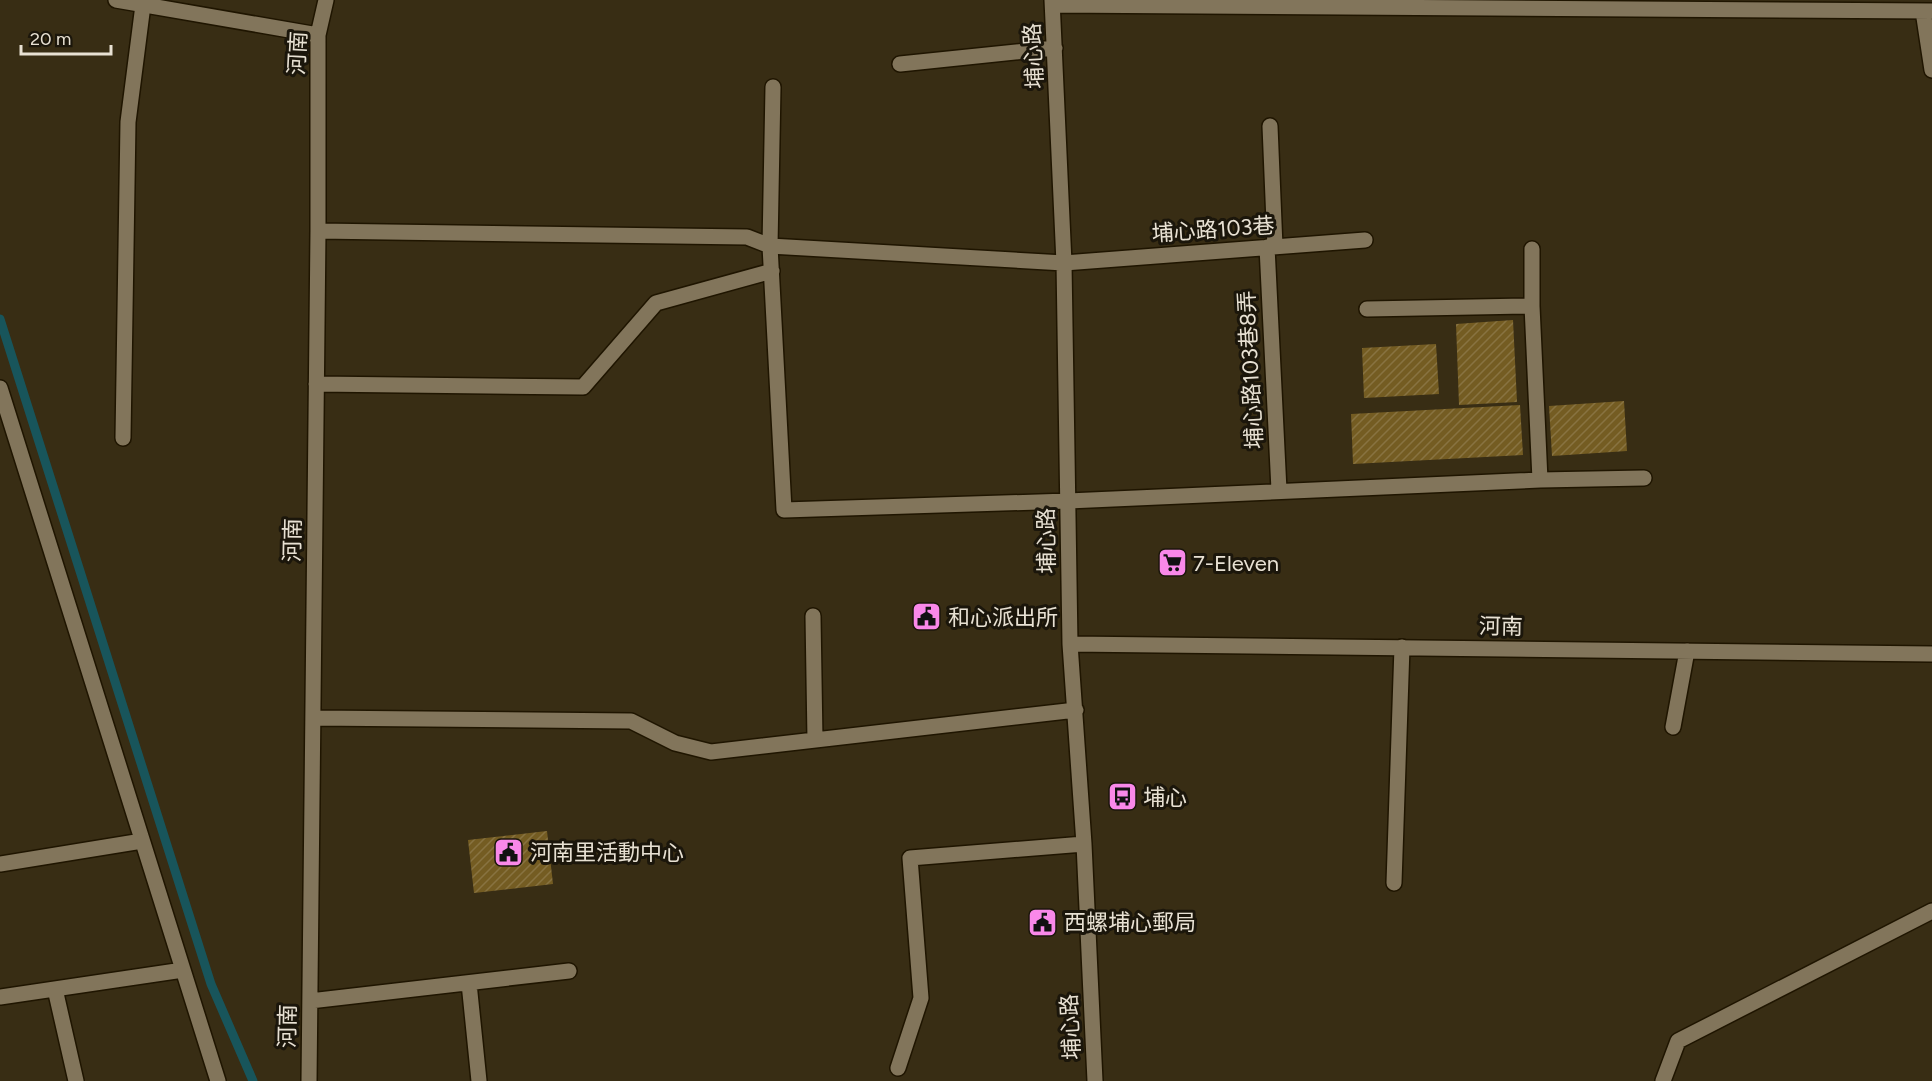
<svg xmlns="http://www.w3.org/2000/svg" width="1932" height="1081" font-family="Figtree,'Noto Sans TC',sans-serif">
  <defs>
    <pattern id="building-hatch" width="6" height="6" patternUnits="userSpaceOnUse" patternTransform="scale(1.5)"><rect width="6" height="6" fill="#745c22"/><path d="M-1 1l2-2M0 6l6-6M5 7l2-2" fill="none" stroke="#887341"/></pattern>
  </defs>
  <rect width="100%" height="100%" fill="#382d14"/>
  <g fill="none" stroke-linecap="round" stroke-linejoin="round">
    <path stroke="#18555b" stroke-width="9" d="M 0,319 L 211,984 L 253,1081"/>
  </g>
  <path fill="url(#building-hatch)" d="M 1513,320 L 1517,402 L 1459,405 L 1456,324 Z
    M 1436,344 L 1439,394 L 1364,398 L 1362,348 Z
    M 1624,401 L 1627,451 L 1552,456 L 1549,406 Z
    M 1520,405 L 1523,455 L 1353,464 L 1351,414 Z
    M 547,831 L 553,884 L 474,893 L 468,840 Z"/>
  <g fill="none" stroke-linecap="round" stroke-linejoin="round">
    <defs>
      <path id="minor" d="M 116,0 L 318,35
        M 1052,0 L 1064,263 L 1070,644 L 1084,844 L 1095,1081
        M 1053,5 L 1932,11
        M 1923,11 L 1932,70
        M 900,64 L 1055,48
        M 773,87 L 770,246 L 784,510 L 1068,501 L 1540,480 L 1644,478
        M 1270,126 L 1275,247
        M 318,231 L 747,237 L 770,246 L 1064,263 L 1365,240
        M 1267,247 L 1279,490
        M 1532,249 L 1532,306 L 1540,480
        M 1367,309 L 1532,306
        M 316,384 L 583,387 L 656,303 L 772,271
        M 0,388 L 218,1081
        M 123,438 L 128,122 L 143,5
        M 813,616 L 815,740
        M 1070,644 L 1932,654
        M 313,718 L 631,721 L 675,743 L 711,752 L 1076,710
        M 1673,727 L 1687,651
        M 0,864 L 142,841
        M 1394,883 L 1402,647
        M 469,983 L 479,1081
        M 55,989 L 76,1081
        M 0,997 L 183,970
        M 310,1001 L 569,971
        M 898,1068 L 921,998 L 910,858 L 1084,844
        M 309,1081 L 318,231 L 318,35 L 326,0
        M 1663,1081 L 1678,1041 L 1932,911"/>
    </defs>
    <use href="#minor" stroke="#1f1500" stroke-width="18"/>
    <use href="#minor" stroke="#82755b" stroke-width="15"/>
  </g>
  <defs>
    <symbol id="supermarket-square" viewBox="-11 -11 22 22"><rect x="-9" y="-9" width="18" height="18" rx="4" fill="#f988e9" stroke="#1b160b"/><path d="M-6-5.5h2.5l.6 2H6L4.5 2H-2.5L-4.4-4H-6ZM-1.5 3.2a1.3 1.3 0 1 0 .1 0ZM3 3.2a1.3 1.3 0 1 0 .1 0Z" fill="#111"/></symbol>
    <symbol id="civic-square" viewBox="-11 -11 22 22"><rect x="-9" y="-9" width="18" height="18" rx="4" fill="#f988e9" stroke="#1b160b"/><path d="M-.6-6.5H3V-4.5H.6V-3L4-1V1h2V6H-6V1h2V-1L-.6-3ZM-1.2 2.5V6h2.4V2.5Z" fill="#111"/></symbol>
    <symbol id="bus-square" viewBox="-11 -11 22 22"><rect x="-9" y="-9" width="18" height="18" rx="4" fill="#f988e9" stroke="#1b160b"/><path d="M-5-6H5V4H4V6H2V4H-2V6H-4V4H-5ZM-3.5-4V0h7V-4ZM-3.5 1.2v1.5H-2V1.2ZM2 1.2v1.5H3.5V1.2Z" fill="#111"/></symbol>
  </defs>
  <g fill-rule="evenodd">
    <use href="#supermarket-square" x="1156" y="546" width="33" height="33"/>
    <use href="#civic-square" x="910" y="600" width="33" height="33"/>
    <use href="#bus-square" x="1106" y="780" width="33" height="33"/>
    <use href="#civic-square" x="492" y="836" width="33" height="33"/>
    <use href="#civic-square" x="1026" y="906" width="33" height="33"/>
  </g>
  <g text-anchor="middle" stroke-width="6" stroke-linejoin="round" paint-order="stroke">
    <g font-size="22" fill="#e8e1d3" stroke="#1b160b">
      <text transform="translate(297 53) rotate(-87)" y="8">河南</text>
      <text transform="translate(1033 56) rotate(-93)" y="8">埔心路</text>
      <text transform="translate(1213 229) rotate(-4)" y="8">埔心路103巷</text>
      <text transform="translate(1250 370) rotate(-93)" y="8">埔心路103巷8弄</text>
      <text transform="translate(292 540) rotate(-89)" y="8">河南</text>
      <text transform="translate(1046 541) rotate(-91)" y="8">埔心路</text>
      <text transform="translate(1501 626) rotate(1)" y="8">河南</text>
      <text transform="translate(287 1026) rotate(-89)" y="8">河南</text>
      <text transform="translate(1070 1027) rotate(-93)" y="8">埔心路</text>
    </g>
    <g font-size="22" fill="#e8e1d3" stroke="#1b160b" text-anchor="start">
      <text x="1193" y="571">7-Eleven</text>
      <text x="948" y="625">和心派出所</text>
      <text x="1143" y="805">埔心</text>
      <text x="530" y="860">河南里活動中心</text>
      <text x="1064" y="930">西螺埔心郵局</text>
    </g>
  </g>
  <path d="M21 45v9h90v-9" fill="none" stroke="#e8e1d3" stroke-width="3"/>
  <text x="30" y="45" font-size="18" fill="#e8e1d3" stroke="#1b160b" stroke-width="4.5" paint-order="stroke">20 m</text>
</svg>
